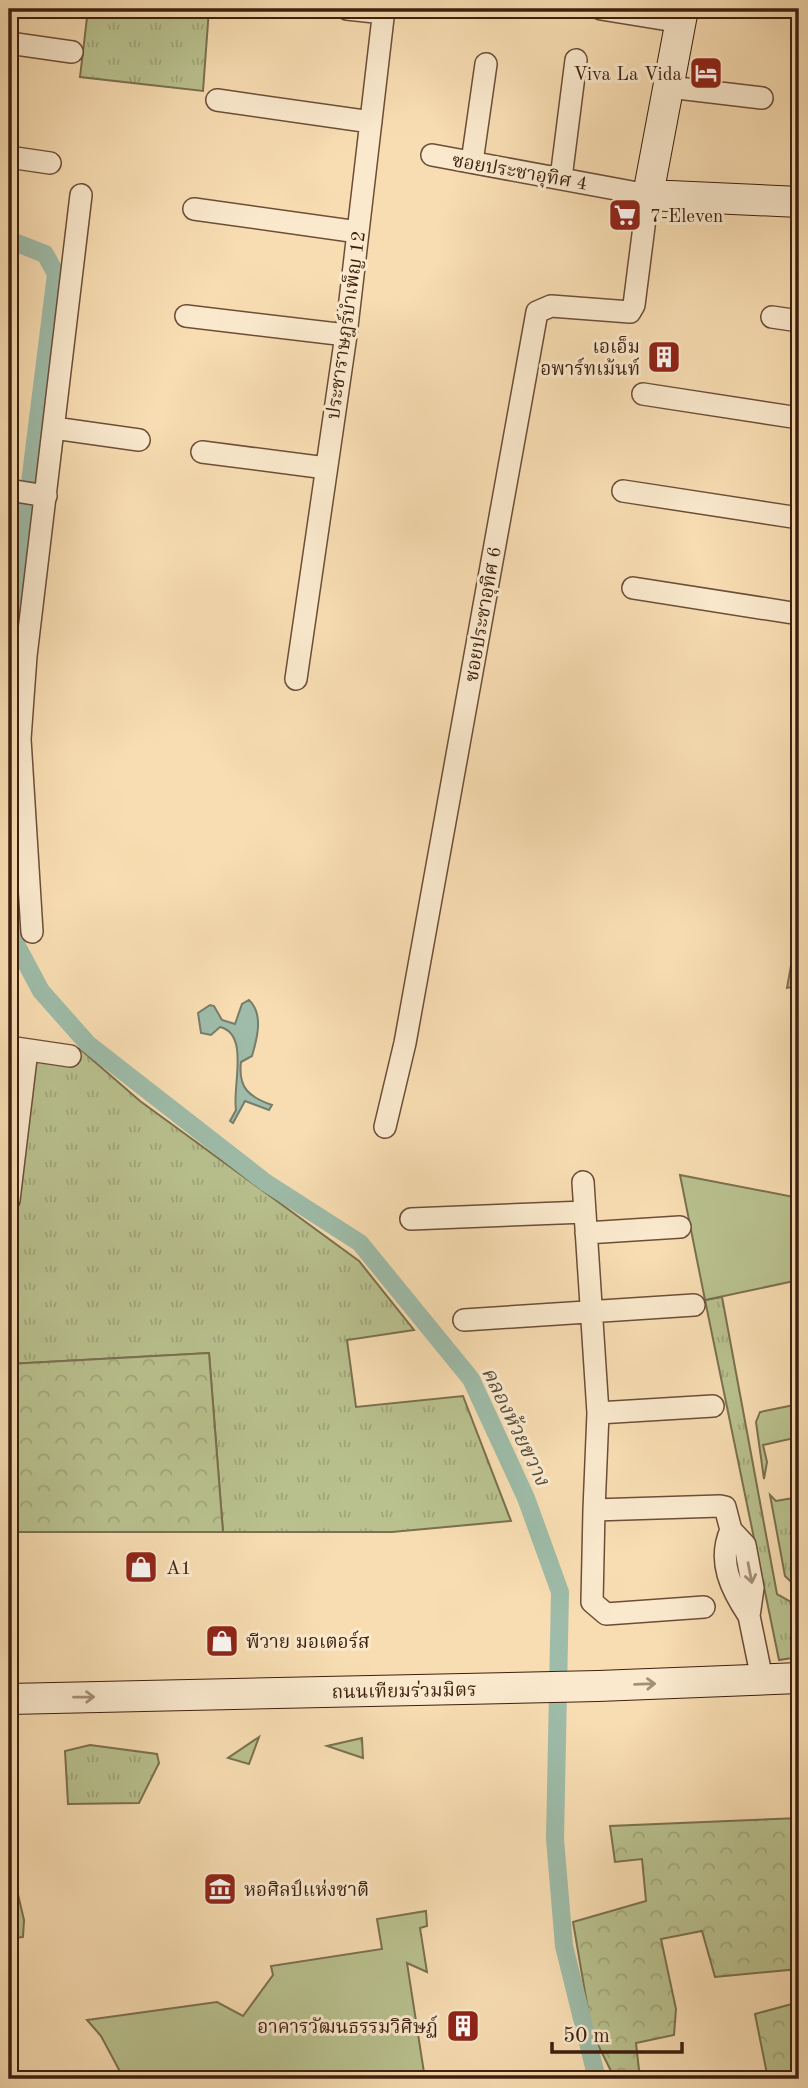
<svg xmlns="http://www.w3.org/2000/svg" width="808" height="2088" font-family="'Old Standard TT','Noto Serif Thai',serif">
  <defs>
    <pattern id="grass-tufts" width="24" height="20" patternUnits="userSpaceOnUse" patternTransform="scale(1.75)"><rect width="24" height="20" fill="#b9c28f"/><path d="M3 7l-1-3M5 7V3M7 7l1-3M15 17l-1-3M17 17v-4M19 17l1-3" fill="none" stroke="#a0a67a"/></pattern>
    <pattern id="forest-crowns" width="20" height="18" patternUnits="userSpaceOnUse" patternTransform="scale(1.75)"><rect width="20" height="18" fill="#b9c28f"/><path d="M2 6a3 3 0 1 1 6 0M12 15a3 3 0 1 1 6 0" fill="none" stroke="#a0a67a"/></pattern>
  </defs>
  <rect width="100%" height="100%" fill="#f8ddb2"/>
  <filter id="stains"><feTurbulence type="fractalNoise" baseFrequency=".00286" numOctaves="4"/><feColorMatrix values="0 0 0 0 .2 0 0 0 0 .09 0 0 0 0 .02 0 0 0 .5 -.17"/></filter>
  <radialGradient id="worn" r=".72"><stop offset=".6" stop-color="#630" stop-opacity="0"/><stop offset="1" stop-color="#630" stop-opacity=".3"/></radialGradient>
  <path fill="url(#grass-tufts)" stroke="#7b704f" stroke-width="2" d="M 88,9 L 209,9 L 203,91 L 80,77 Z
    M 37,1041 L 80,1049 L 140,1101 L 359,1261 L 414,1330 L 347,1340 L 356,1407 L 463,1396 L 511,1521 L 392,1532 L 223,1532 L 209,1353 L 9,1364 L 9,1260 Z
    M 722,1297 L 777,1594 L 793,1603 L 799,1602 L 799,1657 L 779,1660 L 705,1300 Z
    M 770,1495 L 776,1501 L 799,1497 L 799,1579 L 790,1581 L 785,1576 Z
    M 259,1737 L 249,1764 L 228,1758 Z
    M 362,1738 L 363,1758 L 327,1746 Z
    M 90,1745 L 157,1754 L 159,1763 L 139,1803 L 68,1804 L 65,1751 Z"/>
  <path fill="url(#forest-crowns)" stroke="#7b704f" stroke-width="2" d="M 799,921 L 799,985 L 787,988 Z
    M 209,1353 L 223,1532 L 9,1532 L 9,1364 Z
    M 799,1818 L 799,1969 L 715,1977 L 702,1931 L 661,1939 L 676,2009 L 674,2035 L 636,2043 L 640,2079 L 615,2079 L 592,2033 L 573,1922 L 646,1901 L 642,1859 L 615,1862 L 610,1826 Z
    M 799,2002 L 799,2079 L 768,2079 L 755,2014 Z"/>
  <path fill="#b9c28f" stroke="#7b704f" stroke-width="2" d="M 680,1175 L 799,1198 L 799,1280 L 705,1300 Z
    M 799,1404 L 799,1437 L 763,1445 L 767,1462 L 764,1479 L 756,1422 L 760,1412 Z
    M 9,1856 L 24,1920 L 23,1937 L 9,1939 Z
    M 426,1911 L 427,1926 L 420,1928 L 427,1972 L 407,1963 L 425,2079 L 124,2079 L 101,2036 L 87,2020 L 217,2002 L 243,2016 L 273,1975 L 271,1966 L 382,1949 L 377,1919 Z"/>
  <path fill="#9ebca9" stroke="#777d6b" stroke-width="2" d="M 249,1000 C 264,1014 257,1039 252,1056 L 241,1062 C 238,1088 249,1097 272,1105 L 269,1110 L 245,1101 L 233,1123 L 230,1121 L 236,1110 C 232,1087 250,1034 220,1027 L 211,1035 L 201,1033 L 198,1013 L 210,1005 L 214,1006 L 222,1020 L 235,1024 L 242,1004 Z"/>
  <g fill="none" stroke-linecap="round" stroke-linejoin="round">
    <path stroke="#9ebca9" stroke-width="18" d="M 9,240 L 45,254 L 56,274 L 11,635 L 9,677
      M 9,856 L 17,946 L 41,991 L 88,1044 L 265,1182 L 360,1243 L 471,1379 L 526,1498 L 560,1592 L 555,1839 L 564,1946 L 597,2079"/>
    <defs>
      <path id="street" d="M 347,9 L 384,13
        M 601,9 L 681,22
        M 9,43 L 72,52
        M 669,87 L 762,98
        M 217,100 L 371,122
        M 9,157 L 50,163
        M 472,162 L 486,64
        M 561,178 L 576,60
        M 194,209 L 358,232
        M 186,316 L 346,335
        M 772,317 L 799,321
        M 643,394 L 799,418
        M 54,428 L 139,440
        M 202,452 L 326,468
        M 9,490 L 46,496
        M 623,491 L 799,518
        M 633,588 L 799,614
        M 296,679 L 346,335 L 384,9
        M 32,932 L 20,739 L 26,656 L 81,195
        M 9,1047 L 70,1056
        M 385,1127 L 405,1043 L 537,312 L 551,306 L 630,312 L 634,305 L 648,195 L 432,155
        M 583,1182 L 598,1413 L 594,1510 L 720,1506 L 725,1507 L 731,1530
        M 9,1200 L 27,1050
        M 411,1219 L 585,1212
        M 586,1233 L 680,1227
        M 464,1320 L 694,1305
        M 598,1413 L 713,1406
        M 594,1510 L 592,1602 L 606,1614 L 704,1607
        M 749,1616 C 731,1589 717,1561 731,1530 L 745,1545 L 753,1588 L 749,1616 L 762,1679"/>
      <path id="secondary" d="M 683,9 L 648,195 L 799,202
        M 9,1699 L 598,1686 L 799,1678"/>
    </defs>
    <use href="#street" stroke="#6c4e38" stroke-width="24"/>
    <use href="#secondary" stroke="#3d1f0f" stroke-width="32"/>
    <use href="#street" stroke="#fae9cd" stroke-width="21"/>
    <use href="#secondary" stroke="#fae9cd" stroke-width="30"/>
  </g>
  <defs><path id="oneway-shaft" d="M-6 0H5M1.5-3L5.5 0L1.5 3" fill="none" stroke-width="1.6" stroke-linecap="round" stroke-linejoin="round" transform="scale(1.75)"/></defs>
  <g stroke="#a58e78">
    <use href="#oneway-shaft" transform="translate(750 1573) rotate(79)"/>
    <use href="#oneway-shaft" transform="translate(645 1684) rotate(-2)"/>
    <use href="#oneway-shaft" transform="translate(84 1697) rotate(-1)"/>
  </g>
  <defs>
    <symbol id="hotel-square" viewBox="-11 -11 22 22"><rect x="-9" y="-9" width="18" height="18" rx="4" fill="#8f2418" stroke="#fae9cd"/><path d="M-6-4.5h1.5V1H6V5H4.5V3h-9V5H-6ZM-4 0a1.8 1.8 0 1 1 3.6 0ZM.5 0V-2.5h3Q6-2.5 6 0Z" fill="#fff"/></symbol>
    <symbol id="supermarket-square" viewBox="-11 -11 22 22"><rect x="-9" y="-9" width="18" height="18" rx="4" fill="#8f2418" stroke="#fae9cd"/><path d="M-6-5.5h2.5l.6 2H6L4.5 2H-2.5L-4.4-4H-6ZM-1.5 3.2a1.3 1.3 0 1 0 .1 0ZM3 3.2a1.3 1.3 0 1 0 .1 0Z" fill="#fff"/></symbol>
    <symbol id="building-square" viewBox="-11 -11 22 22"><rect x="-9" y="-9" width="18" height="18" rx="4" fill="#8f2418" stroke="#fae9cd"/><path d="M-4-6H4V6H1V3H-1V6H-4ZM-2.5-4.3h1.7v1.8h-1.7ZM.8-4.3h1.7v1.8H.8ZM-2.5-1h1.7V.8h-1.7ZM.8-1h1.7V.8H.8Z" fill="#fff"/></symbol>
    <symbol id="shop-square" viewBox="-11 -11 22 22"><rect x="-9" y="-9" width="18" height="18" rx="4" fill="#8f2418" stroke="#fae9cd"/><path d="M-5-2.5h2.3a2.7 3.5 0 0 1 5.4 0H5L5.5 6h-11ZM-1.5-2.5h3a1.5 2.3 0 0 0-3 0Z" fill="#fff"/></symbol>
    <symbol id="museum-square" viewBox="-11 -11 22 22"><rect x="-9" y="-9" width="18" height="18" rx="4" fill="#8f2418" stroke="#fae9cd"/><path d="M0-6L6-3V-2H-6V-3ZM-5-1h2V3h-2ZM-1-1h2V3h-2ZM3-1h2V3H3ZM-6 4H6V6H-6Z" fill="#fff"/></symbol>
  </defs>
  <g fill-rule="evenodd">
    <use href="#hotel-square" x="687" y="54" width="38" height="38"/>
    <use href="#supermarket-square" x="606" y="196" width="38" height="38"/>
    <use href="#building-square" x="645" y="338" width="38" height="38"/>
    <use href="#shop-square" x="122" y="1548" width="38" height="38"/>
    <use href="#shop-square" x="203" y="1622" width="38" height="38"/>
    <use href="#museum-square" x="201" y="1870" width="38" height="38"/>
    <use href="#building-square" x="444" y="2007" width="38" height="38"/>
  </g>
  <g text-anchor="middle" stroke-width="6" stroke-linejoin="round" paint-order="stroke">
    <g font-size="19" fill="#3d1f0f" stroke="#fae9cd" text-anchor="start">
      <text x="682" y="80" text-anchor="end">Viva La Vida</text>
      <text x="650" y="222">7-Eleven</text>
      <text x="640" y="353" text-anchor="end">เอเอ็ม<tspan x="640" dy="22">อพาร์ทเม้นท์</tspan></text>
      <text x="166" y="1574">A1</text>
      <text x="246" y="1648">พีวาย มอเตอร์ส</text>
      <text x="244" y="1896">หอศิลป์แห่งชาติ</text>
      <text x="438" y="2033" text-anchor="end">อาคารวัฒนธรรมวิศิษฏ์</text>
    </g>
    <g font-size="19" fill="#3d1f0f" stroke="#fae9cd">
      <text transform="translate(520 171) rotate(10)" y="7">ซอยประชาอุทิศ 4</text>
      <text transform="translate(345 325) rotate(-82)" y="7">ประชาราษฎร์บำเพ็ญ 12</text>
      <text transform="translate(482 614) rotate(-80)" y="7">ซอยประชาอุทิศ 6</text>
      <text transform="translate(404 1690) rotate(-1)" y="7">ถนนเทียมร่วมมิตร</text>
    </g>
    <g font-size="21" font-style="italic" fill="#5a4e3d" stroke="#fae9cd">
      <text transform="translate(516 1426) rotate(64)" y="7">คลองห้วยขวาง</text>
    </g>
  </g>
  <rect width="808" height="2088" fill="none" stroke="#f8ddb2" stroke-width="35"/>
  <rect x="10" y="10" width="787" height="2067" fill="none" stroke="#3d1f0f" stroke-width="3.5"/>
  <rect x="18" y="18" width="773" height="2053" fill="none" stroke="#3d1f0f" stroke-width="2"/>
  <path d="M552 2042v10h130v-10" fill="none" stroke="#3d1f0f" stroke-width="3.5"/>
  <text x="563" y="2042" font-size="21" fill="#3d1f0f" stroke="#fae9cd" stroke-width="5" paint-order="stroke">50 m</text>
  <rect width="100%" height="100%" filter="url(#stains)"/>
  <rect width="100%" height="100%" fill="url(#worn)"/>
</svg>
